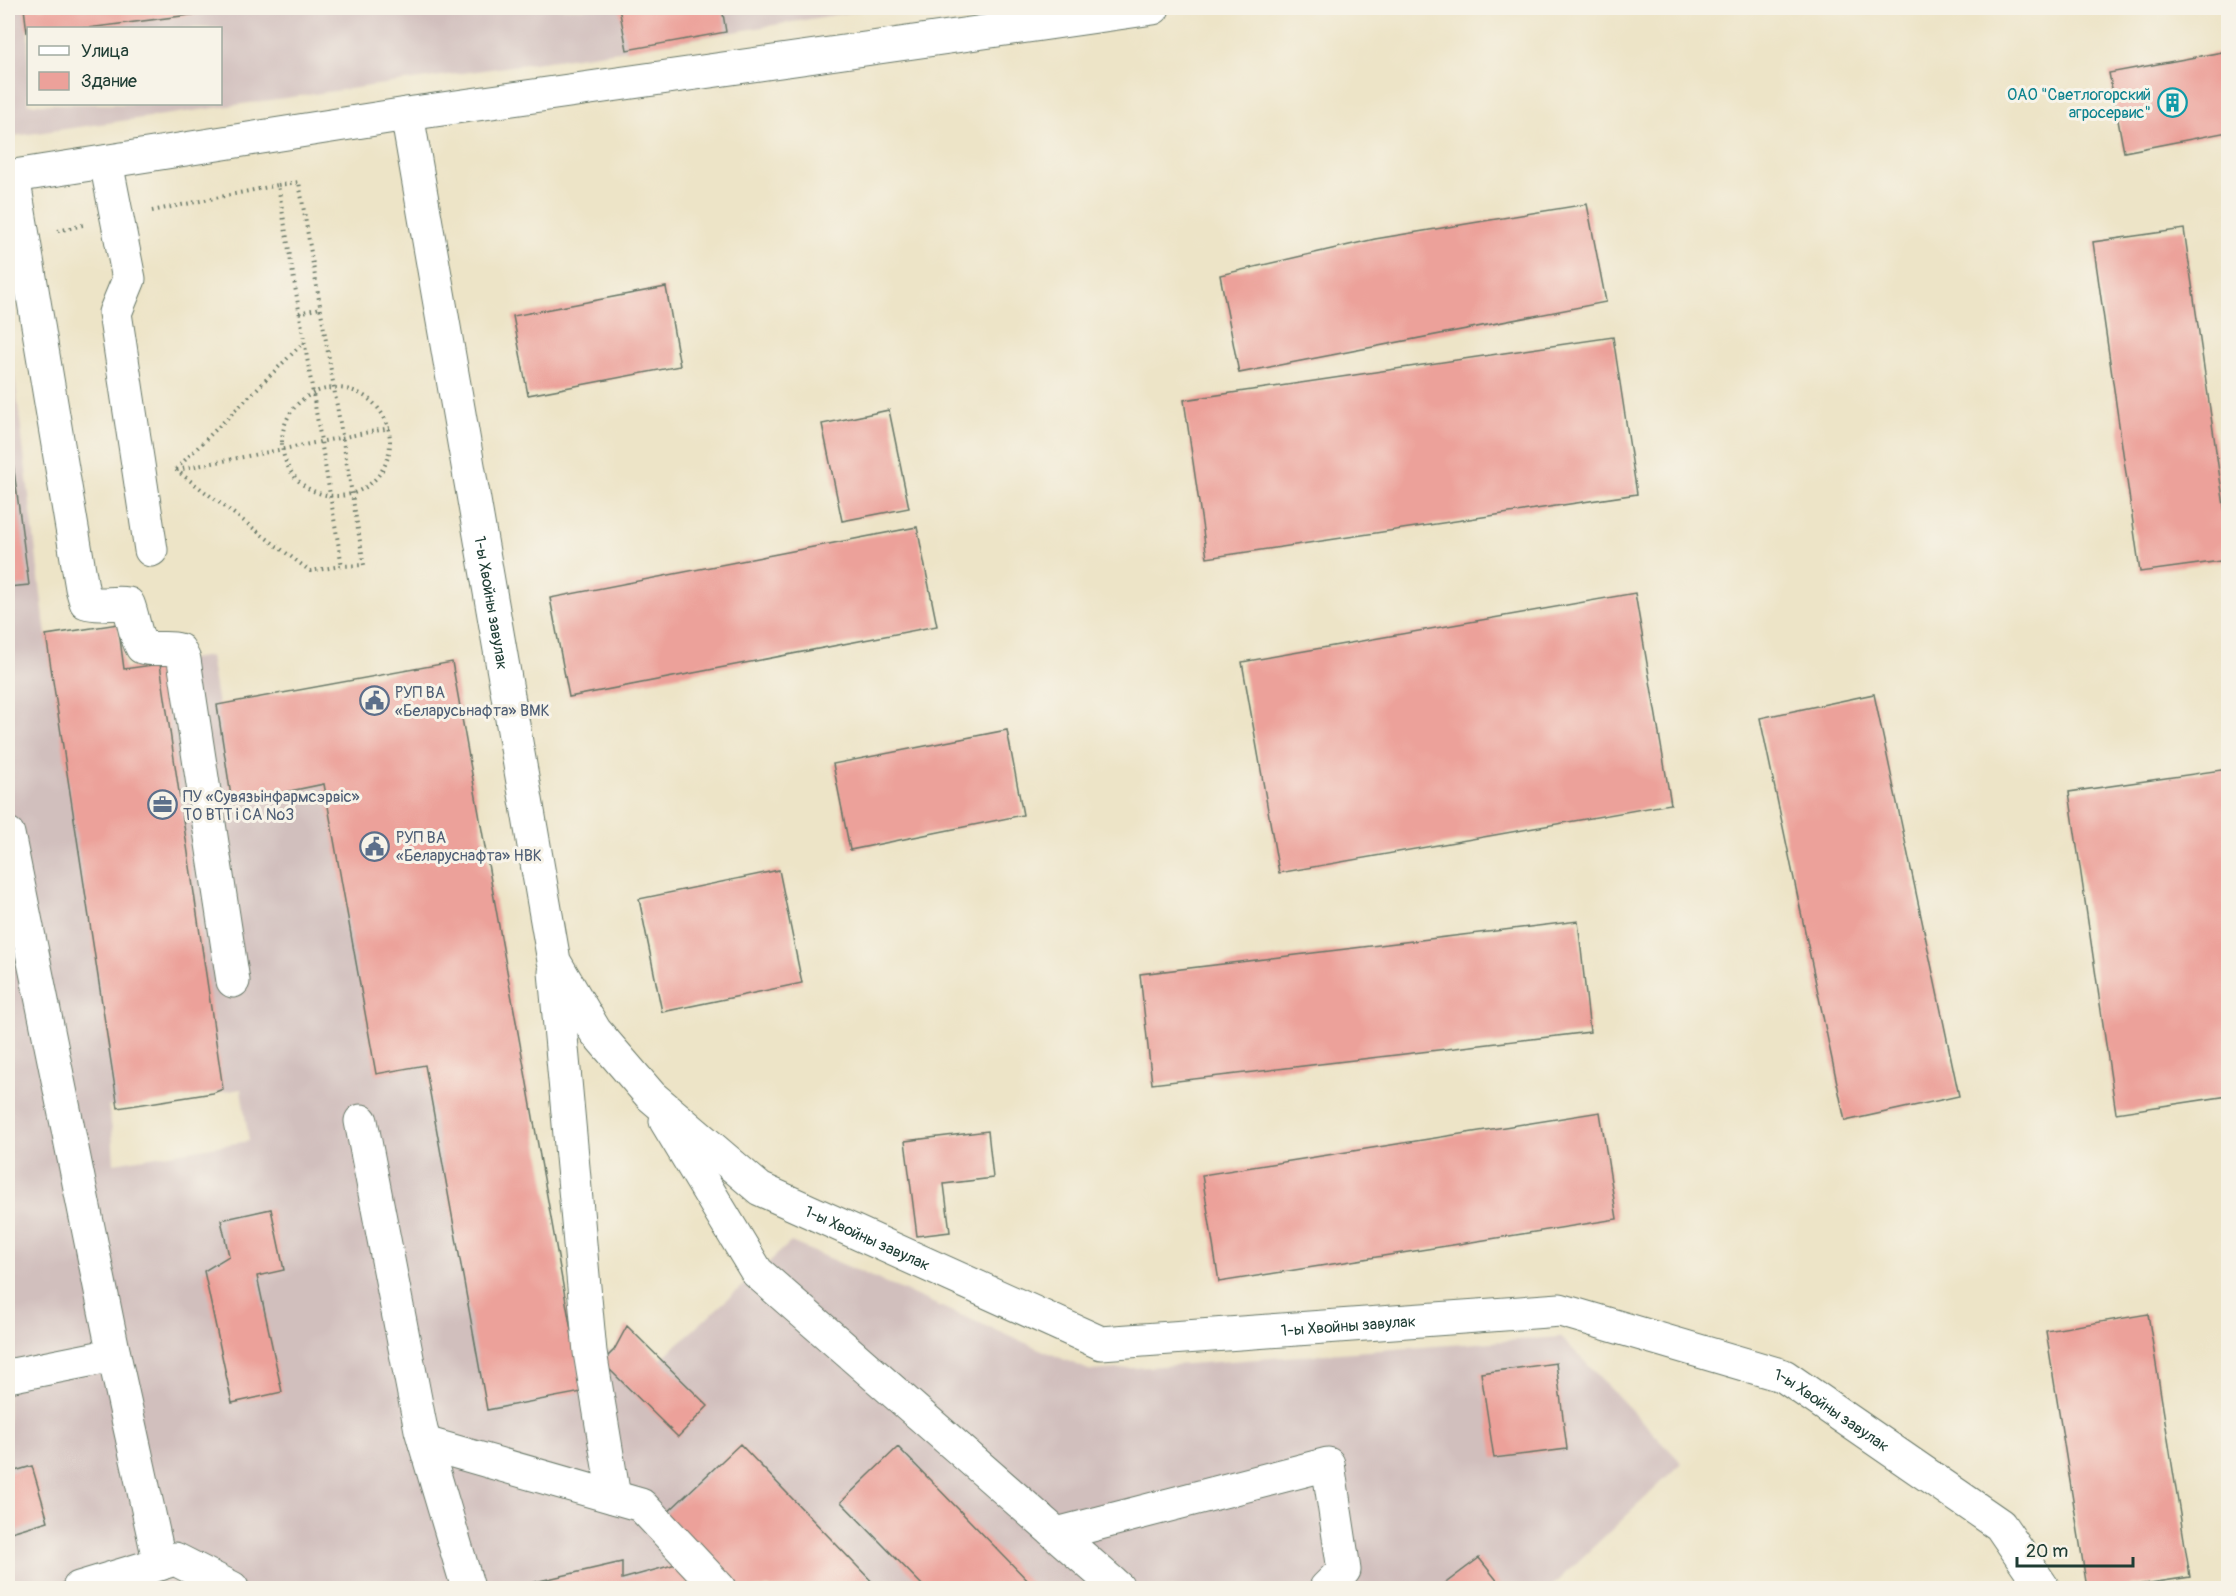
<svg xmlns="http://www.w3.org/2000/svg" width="2236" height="1596" font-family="Pangolin,sans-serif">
  <rect width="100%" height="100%" fill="#f7f3e8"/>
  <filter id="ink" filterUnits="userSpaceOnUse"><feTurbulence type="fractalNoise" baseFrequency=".0167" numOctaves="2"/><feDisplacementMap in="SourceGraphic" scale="12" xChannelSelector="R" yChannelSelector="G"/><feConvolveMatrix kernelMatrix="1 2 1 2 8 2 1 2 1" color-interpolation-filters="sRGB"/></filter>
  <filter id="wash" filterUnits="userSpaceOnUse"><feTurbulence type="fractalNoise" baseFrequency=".008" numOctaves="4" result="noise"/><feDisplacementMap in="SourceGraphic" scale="24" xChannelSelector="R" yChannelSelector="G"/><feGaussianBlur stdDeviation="1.35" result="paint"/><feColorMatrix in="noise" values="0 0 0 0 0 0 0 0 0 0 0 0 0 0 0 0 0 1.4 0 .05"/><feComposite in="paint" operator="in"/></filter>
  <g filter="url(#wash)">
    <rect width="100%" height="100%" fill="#ede4c7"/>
    <path fill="#d1bfbd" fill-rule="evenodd" d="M 8,8 L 876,8 L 627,50 L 8,137 ZM 28,28 L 220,28 L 220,104 L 28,104 Z
      M 8,321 L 46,635 L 118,624 L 125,669 L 210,656 L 218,705 L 452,662 L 575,1353 L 614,1350 L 627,1326 L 661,1359 L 791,1242 L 1091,1371 L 1561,1337 L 1682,1463 L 1550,1588 L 8,1588 ZM 241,1089 L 249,1141 L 114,1163 L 112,1129 L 108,1106 L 118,1108 Z"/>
    <g id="blocks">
      <path fill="#eca19a" d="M 24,8 L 205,8 L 205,13 L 88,28 L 28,28 L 27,33 Z
        M 619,8 L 722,8 L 726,32 L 627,50 Z
        M 2228,51 L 2228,132 L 2124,152 L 2109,73 Z
        M 1587,204 L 1606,302 L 1239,373 L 1220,275 L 1375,239 Z
        M 2184,229 L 2228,534 L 2228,560 L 2140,572 L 2093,242 Z
        M 666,287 L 680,366 L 528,395 L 513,316 Z
        M 1613,337 L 1637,494 L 1207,558 L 1184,400 Z
        M 889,410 L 909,508 L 842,521 L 822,424 Z
        M 8,425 L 29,585 L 8,587 Z
        M 917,527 L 937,626 L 569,697 L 550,598 Z
        M 1635,593 L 1671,804 L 1279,873 L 1242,662 Z
        M 118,624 L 124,669 L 160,664 L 223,1089 L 213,1093 L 118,1108 L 46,635 Z
        M 452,662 L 582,1392 L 487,1410 L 425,1065 L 376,1074 L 324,784 L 232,803 L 217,705 Z
        M 1874,694 L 1959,1096 L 1845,1121 L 1760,718 Z
        M 1007,730 L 1023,815 L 850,850 L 833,764 Z
        M 2228,769 L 2228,1096 L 2116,1113 L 2069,792 Z
        M 779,870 L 802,983 L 662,1012 L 639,899 Z
        M 1578,921 L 1590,1032 L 1152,1084 L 1140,974 Z
        M 1600,1112 L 1617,1219 L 1219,1282 L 1202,1175 Z
        M 988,1131 L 993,1178 L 944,1184 L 950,1232 L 917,1236 L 905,1141 Z
        M 271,1209 L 284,1270 L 257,1276 L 282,1392 L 232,1403 L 204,1271 L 229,1256 L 221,1220 Z
        M 2148,1314 L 2190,1577 L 2117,1588 L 2087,1588 L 2046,1331 Z
        M 627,1326 L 708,1406 L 678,1437 L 602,1362 L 614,1350 Z
        M 1556,1363 L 1567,1449 L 1494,1458 L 1481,1373 Z
        M 740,1444 L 878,1588 L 735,1588 L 665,1515 Z
        M 898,1447 L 1035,1588 L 925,1588 L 841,1502 Z
        M 32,1466 L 48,1521 L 8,1533 L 8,1473 Z
        M 1479,1558 L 1503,1588 L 1439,1588 Z
        M 622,1562 L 622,1579 L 676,1564 L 701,1588 L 509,1588 Z"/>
    </g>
  </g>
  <g filter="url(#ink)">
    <use href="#blocks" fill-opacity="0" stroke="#677767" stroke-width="1.5"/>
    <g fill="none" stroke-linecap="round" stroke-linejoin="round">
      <defs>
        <g id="minor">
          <path id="s1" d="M 407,114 L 554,961 L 595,1031 L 651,1096 L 760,1189 L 1101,1343 L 1560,1310 L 1784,1376 L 2000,1525 L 2043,1588"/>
          <path d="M 106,162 L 129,279 L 115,313 L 151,550"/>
          <path d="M 13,176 L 82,588 L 86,602 C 101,607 113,601 128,604 C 134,619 134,634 142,647 C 154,651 166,646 179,650 L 184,660 L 233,981"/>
          <path d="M 8,177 L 407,114 L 1153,8"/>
          <path d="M 8,834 L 114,1355"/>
          <path d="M 555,972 L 590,1352 L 614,1497"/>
          <path d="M 361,1121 L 421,1430 L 468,1588"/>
          <path d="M 666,1121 L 757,1272 L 1118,1588"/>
          <path d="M 8,1376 L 114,1355 L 160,1564"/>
          <path d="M 425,1443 L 641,1505 L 719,1588"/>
          <path d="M 1057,1534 L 1328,1464 L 1344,1570 L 1326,1588"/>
          <path d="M 79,1588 L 175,1559 L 232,1588"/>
        </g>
      </defs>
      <use href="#minor" stroke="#677767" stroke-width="35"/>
      <path stroke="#677767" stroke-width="4" stroke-dasharray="1.5 4.5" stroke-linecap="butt" d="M 278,185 L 299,182 L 364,565 L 342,566
        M 152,211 L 278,185 L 342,566 L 310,571 L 176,470
        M 58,231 L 83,225
        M 299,313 L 320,308
        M282 442a54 54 0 1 1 108 0a54 54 0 1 1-108 0Z
        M 176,469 L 304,342
        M 177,470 L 390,428"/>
      <use href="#minor" stroke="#fff" stroke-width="33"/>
    </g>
  </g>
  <defs>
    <symbol id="building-ring" viewBox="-11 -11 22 22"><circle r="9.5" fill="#f7f3e8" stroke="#0f9aa8" stroke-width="1.5"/><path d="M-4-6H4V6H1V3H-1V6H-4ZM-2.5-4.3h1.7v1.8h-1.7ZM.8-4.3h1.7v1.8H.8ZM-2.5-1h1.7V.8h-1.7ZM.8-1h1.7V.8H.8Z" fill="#0f9aa8"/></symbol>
    <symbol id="civic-ring" viewBox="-11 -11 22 22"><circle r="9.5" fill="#f7f3e8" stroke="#5c6f8a" stroke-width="1.5"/><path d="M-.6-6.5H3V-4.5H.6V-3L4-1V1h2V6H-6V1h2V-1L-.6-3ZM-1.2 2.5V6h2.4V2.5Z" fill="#5c6f8a"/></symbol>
    <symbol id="office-ring" viewBox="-11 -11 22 22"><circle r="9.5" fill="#f7f3e8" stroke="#5c6f8a" stroke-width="1.5"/><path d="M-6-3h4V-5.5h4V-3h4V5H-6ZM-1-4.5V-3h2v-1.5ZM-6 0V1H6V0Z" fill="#5c6f8a"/></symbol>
  </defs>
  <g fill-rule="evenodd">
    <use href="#building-ring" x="2156" y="86" width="33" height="33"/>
    <use href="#civic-ring" x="358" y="684" width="33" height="33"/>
    <use href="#office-ring" x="146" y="788" width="33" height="33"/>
    <use href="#civic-ring" x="358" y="830" width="33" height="33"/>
  </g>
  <g text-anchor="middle" stroke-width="6" stroke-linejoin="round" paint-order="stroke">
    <g font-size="16" fill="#0d838f" stroke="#f7f3e8" text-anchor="end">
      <text x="2151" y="100">ОАО "Светлогорский<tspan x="2151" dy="18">агросервис"</tspan></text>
    </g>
    <g font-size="16" fill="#1f3d34" stroke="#f7f3e8">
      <text dy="6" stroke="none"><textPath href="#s1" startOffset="496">1-ы Хвойны завулак</textPath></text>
      <text dy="6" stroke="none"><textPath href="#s1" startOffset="1288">1-ы Хвойны завулак</textPath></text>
      <text dy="6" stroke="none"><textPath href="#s1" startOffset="1792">1-ы Хвойны завулак</textPath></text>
      <text dy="6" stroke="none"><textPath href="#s1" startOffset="2296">1-ы Хвойны завулак</textPath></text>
    </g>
    <g font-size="16" fill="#4e5e75" stroke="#f7f3e8" text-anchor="start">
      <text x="395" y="698">РУП ВА<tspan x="395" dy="18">«Беларусьнафта» ВМК</tspan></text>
      <text x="183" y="802">ПУ «Сувязьінфармсэрвіс»<tspan x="183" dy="18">ТО ВТТ і СА №3</tspan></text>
      <text x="396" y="843">РУП ВА<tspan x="396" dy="18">«Беларуснафта» НВК</tspan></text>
    </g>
  </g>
  <rect width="2236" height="1596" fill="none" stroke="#f7f3e8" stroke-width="30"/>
  <rect x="27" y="27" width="195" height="78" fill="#f7f3e8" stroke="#a1aaa0" stroke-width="1.5"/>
  <rect x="39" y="46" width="30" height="9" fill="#ffffff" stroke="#a1aaa0" stroke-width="1.5"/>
  <text x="81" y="57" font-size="18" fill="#1f3d34">Улица</text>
  <rect x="39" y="72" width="30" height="18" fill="#eca19a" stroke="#a1aaa0" stroke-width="1.5"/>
  <text x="81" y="87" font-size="18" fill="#1f3d34">Здание</text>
  <path d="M2017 1557v9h116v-9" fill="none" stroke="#1f3d34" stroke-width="3"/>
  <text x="2026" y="1557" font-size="18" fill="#1f3d34" stroke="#f7f3e8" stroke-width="4.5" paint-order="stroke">20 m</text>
</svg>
